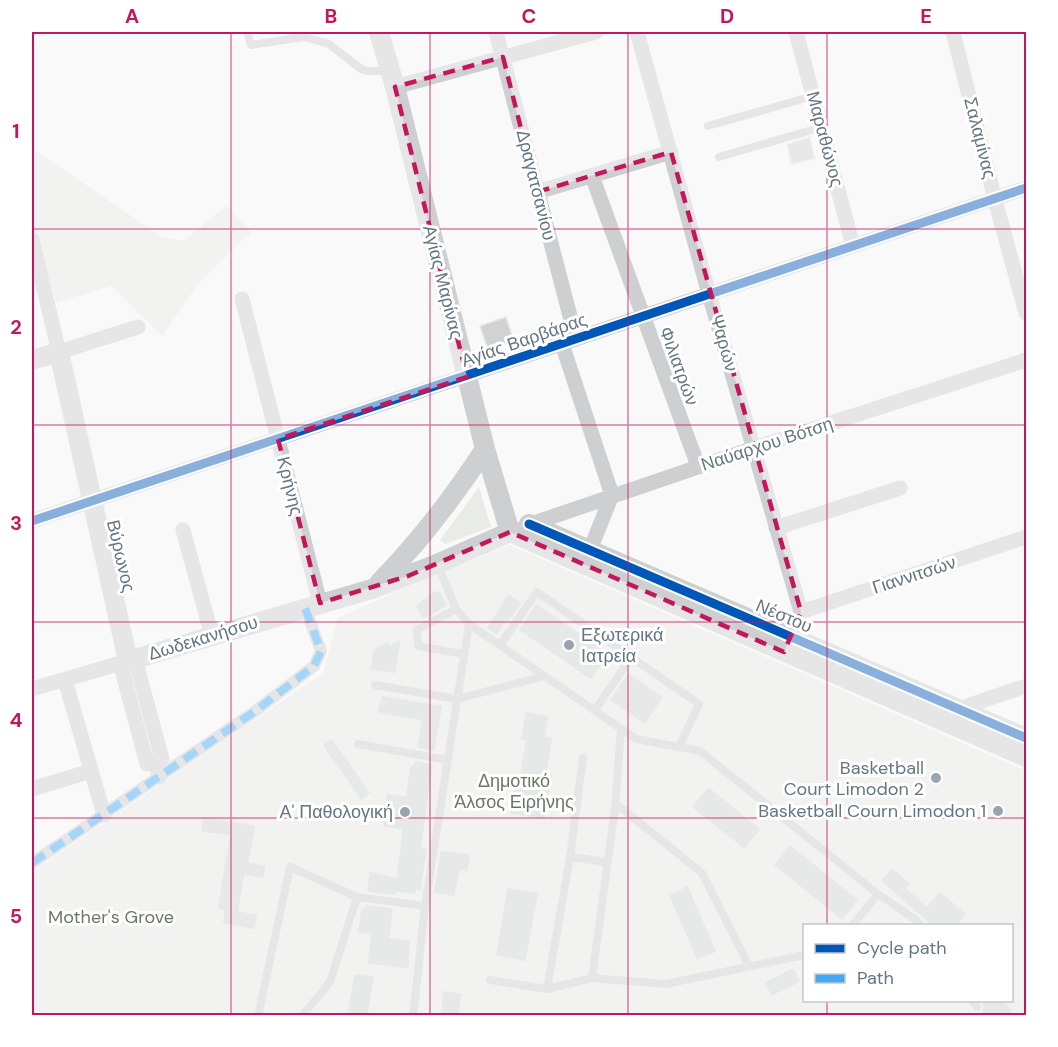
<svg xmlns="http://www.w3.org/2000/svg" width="1058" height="1047" font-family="'DM Sans',sans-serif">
  <rect width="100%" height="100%" fill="#f9f9f9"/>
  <path fill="#e8ebe6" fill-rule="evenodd" d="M 32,148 L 162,237 L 183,241 L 227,205 L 251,232 L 198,284 L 162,336 L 112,286 L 56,303 L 32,226 Z
    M 479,487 L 491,527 L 445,544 L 440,540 Z
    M 510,545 L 1026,771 L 1026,1015 L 32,1016 L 32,872 L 323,673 L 338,618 L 404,588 ZM 804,926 L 1012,926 L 1012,1000 L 804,1000 Z"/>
  <path fill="#d0d2d3" stroke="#e8e8e8" stroke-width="1.5" d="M 810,137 L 815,159 L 791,164 L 787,144 Z
    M 506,317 L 514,341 L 488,350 L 480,326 Z
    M 434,590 L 441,592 L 448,606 L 423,620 L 415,606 Z
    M 508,593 L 523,602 L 508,623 L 506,621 L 497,636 L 486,628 Z
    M 536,603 L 610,654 L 591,680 L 518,630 Z
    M 402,637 L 396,674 L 370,670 L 373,649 L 388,640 L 390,645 Z
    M 628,672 L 664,697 L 645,725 L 609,700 Z
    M 381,695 L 443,705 L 435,752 L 416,748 L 421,721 L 377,713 Z
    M 525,711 L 549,715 L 546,736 L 553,737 L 547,773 L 553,774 L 545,820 L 509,814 L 515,777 L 519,777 L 525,741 L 520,740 Z
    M 332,738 L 371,793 L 361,801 L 322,745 Z
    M 414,760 L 433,764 L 433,767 L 422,848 L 428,848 L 421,891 L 417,890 L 416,895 L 396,892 L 396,896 L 366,892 L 369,871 L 396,877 L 402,830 L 382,827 L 386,793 L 405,796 L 410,765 L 413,765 Z
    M 708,786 L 761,829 L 745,850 L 691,807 Z
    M 203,816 L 256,825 L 249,862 L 266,865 L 264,879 L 245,876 L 239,911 L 258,914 L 255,930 L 222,924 L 224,911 L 217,909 L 229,836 L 200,832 Z
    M 790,844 L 859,900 L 842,921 L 773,865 Z
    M 440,850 L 471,854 L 468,872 L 460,871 L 455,897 L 433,893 Z
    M 892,867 L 910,883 L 907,888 L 927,905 L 940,891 L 967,914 L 957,926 L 932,926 L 880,881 Z
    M 688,885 L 717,952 L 697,961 L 668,895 Z
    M 507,887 L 539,893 L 526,962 L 495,956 Z
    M 365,904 L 394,908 L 390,937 L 411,940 L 409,969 L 367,964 L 370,935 L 357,934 L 361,907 L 364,907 Z
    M 794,967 L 801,982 L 771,997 L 764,982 Z
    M 354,973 L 375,976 L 368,1016 L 346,1016 Z
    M 443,990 L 462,993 L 459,1016 L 440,1016 Z
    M 980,1000 L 1005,1000 L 1015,1016 L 984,1016 L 981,1011 L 983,1006 Z"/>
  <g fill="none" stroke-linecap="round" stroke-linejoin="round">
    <path stroke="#cecfd0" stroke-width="8" d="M 247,32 L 251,45 L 304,37 L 329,44 L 361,69 L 367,71 L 389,71
      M 708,126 L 813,96
      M 719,157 L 822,127
      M 456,609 L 417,630 L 418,646 L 464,654
      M 469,624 L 636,739 L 700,751 L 878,894 L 916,920 L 920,926
      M 500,645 L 537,592 L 699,704 L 679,747
      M 375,685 L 457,699 L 545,676
      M 595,710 L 632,656
      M 358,744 L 447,760
      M 615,803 L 702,873 L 749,966
      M 570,857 L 607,862
      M 852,926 L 878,894
      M 592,978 L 615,808 L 621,729
      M 490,980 L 547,989 L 592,978 L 666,984 L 804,955
      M 547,989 L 570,857 L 583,758
      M 972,1000 L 977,1007
      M 258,1016 L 290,867 L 357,897 L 425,906
      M 302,1016 L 330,982 L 357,897
      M 413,1016 L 425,906 L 469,624 L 456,609 L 438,565"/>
    <path stroke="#cecfd0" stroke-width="12" d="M 32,863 L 254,712 L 314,666 L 321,651 L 305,608"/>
    <path stroke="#cecfd0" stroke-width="15" d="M 496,32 L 576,339
      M 637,32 L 709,294 L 801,612 L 786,646
      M 796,32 L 853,246
      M 953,32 L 995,200 L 1026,313
      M 395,87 L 596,32
      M 592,176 L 698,466
      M 537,192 L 671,152
      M 32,240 L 59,352 L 138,327
      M 242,299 L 320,603
      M 562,344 L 612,495 L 590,550
      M 32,521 L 1026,188
      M 525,526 L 754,448 L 1026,360
      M 776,528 L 900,488
      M 183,530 L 212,636
      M 801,612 L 1026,537
      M 120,663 L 147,764 L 162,759 L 135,659
      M 65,680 L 104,815
      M 32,689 L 128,661
      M 956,714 L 958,709 L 1026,686
      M 155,761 L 159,777
      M 32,789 L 91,771"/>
    <path stroke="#cecfd0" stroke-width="20" d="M 379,32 L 395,87 L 485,449 L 510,532
      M 32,360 L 59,352 L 128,661 L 375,588 L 437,564 L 510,532
      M 529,524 L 1026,738
      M 510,532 L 1026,757
      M 379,583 C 419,542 453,498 485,449"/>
    <path stroke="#3fa9f5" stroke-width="8" stroke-dasharray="15 8" stroke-linecap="butt" d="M 32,863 L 254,712 L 314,666 L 321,651 L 305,608"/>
    <defs>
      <path id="cycleway" d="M 32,521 L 1026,188
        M 529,524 L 1026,738"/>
    </defs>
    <use href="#cycleway" stroke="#fff" stroke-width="13"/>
    <use href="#cycleway" stroke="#0057b8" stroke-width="9"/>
  </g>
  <path d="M0 0H1058V1047H0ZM 503,57 L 537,192 L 671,152 L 801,612 L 784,652 L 510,532 L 408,576 L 320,603 L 278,439 L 467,377 L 395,87 Z" fill="#f9f9f9" fill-opacity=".55" fill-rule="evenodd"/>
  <path fill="none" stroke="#c2185b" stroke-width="4.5" stroke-dasharray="12 8" stroke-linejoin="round" d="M 503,57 L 537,192 L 671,152 L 801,612 L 784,652 L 510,532 L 408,576 L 320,603 L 278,439 L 467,377 L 395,87 Z"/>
  <path fill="none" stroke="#c2185b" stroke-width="1.5" stroke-opacity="0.55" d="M 231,32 L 231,1016M 430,32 L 430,1016M 628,32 L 628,1016M 827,32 L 827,926M 32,229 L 1026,229M 32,425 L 1026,425M 32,622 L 1026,622M 32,818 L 1026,818M 827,1000 L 827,1016"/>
  <g fill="#99a4ac" stroke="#fff" stroke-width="2">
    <circle cx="569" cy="645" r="6"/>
    <circle cx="936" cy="778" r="6"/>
    <circle cx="998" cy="811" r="6"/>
    <circle cx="405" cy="812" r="6"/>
  </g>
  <g text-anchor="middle" stroke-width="6" stroke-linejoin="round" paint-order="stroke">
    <g font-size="18" fill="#657683" stroke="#fff">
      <text transform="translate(980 138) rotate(76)" y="6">Σαλαμίνας</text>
      <text transform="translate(825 139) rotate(75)" y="6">Μαραθώνος</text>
      <text transform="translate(536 185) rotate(76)" y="6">Δραγατσανίου</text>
      <text transform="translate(443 282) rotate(76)" y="6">Αγίας Μαρίνας</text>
      <text transform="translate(524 340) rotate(-19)" y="6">Αγίας Βαρβάρας</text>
      <text transform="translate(724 343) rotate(74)" y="6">Ψαρών</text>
      <text transform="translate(679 366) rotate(70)" y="6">Φιλιατρών</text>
      <text transform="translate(767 444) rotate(-18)" y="6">Ναύαρχου Βότση</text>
      <text transform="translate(290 486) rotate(76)" y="6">Κρήνης</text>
      <text transform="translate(121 556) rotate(77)" y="6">Βύρωνος</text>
      <text transform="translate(914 575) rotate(-18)" y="6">Γιαννιτσών</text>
      <text transform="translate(784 616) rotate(23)" y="6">Νέστου</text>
      <text transform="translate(203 638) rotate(-17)" y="6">Δωδεκανήσου</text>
    </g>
    <g font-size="18" fill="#657683" stroke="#fff" text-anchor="end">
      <text x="581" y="641" text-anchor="start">Εξωτερικά<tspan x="581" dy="21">Ιατρεία</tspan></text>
      <text x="924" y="774">Basketball<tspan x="924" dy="21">Court Limodon 2</tspan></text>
      <text x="986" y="817">Basketball Courn Limodon 1</text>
      <text x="393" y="818">Α' Παθολογική</text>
    </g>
    <g font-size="18" fill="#687a64" stroke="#fff">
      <text x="514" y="787">Δημοτικό<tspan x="514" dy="21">Άλσος Ειρήνης</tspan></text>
      <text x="111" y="923">Mother's Grove</text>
    </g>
  </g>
  <rect width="1058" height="1047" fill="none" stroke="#ffffff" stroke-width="66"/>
  <rect x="803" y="924" width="210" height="78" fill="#ffffff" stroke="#c1c8cd" stroke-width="1.5"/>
  <rect x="815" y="944" width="30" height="9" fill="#0057b8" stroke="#c1c8cd" stroke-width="1.5"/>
  <text x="857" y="954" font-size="18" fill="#657683">Cycle path</text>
  <rect x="815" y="974" width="30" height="9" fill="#3fa9f5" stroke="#c1c8cd" stroke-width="1.5"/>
  <text x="857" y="984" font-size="18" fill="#657683">Path</text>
  <rect x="33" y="33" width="992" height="981" fill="none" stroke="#c2185b" stroke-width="2"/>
  <g font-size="20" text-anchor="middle" font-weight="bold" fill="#c2185b">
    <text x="132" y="23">A</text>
    <text x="331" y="23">B</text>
    <text x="529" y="23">C</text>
    <text x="727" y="23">D</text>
    <text x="926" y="23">E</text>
    <text x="16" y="138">1</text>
    <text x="16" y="334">2</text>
    <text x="16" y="530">3</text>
    <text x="16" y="727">4</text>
    <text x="16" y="923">5</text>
  </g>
</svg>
